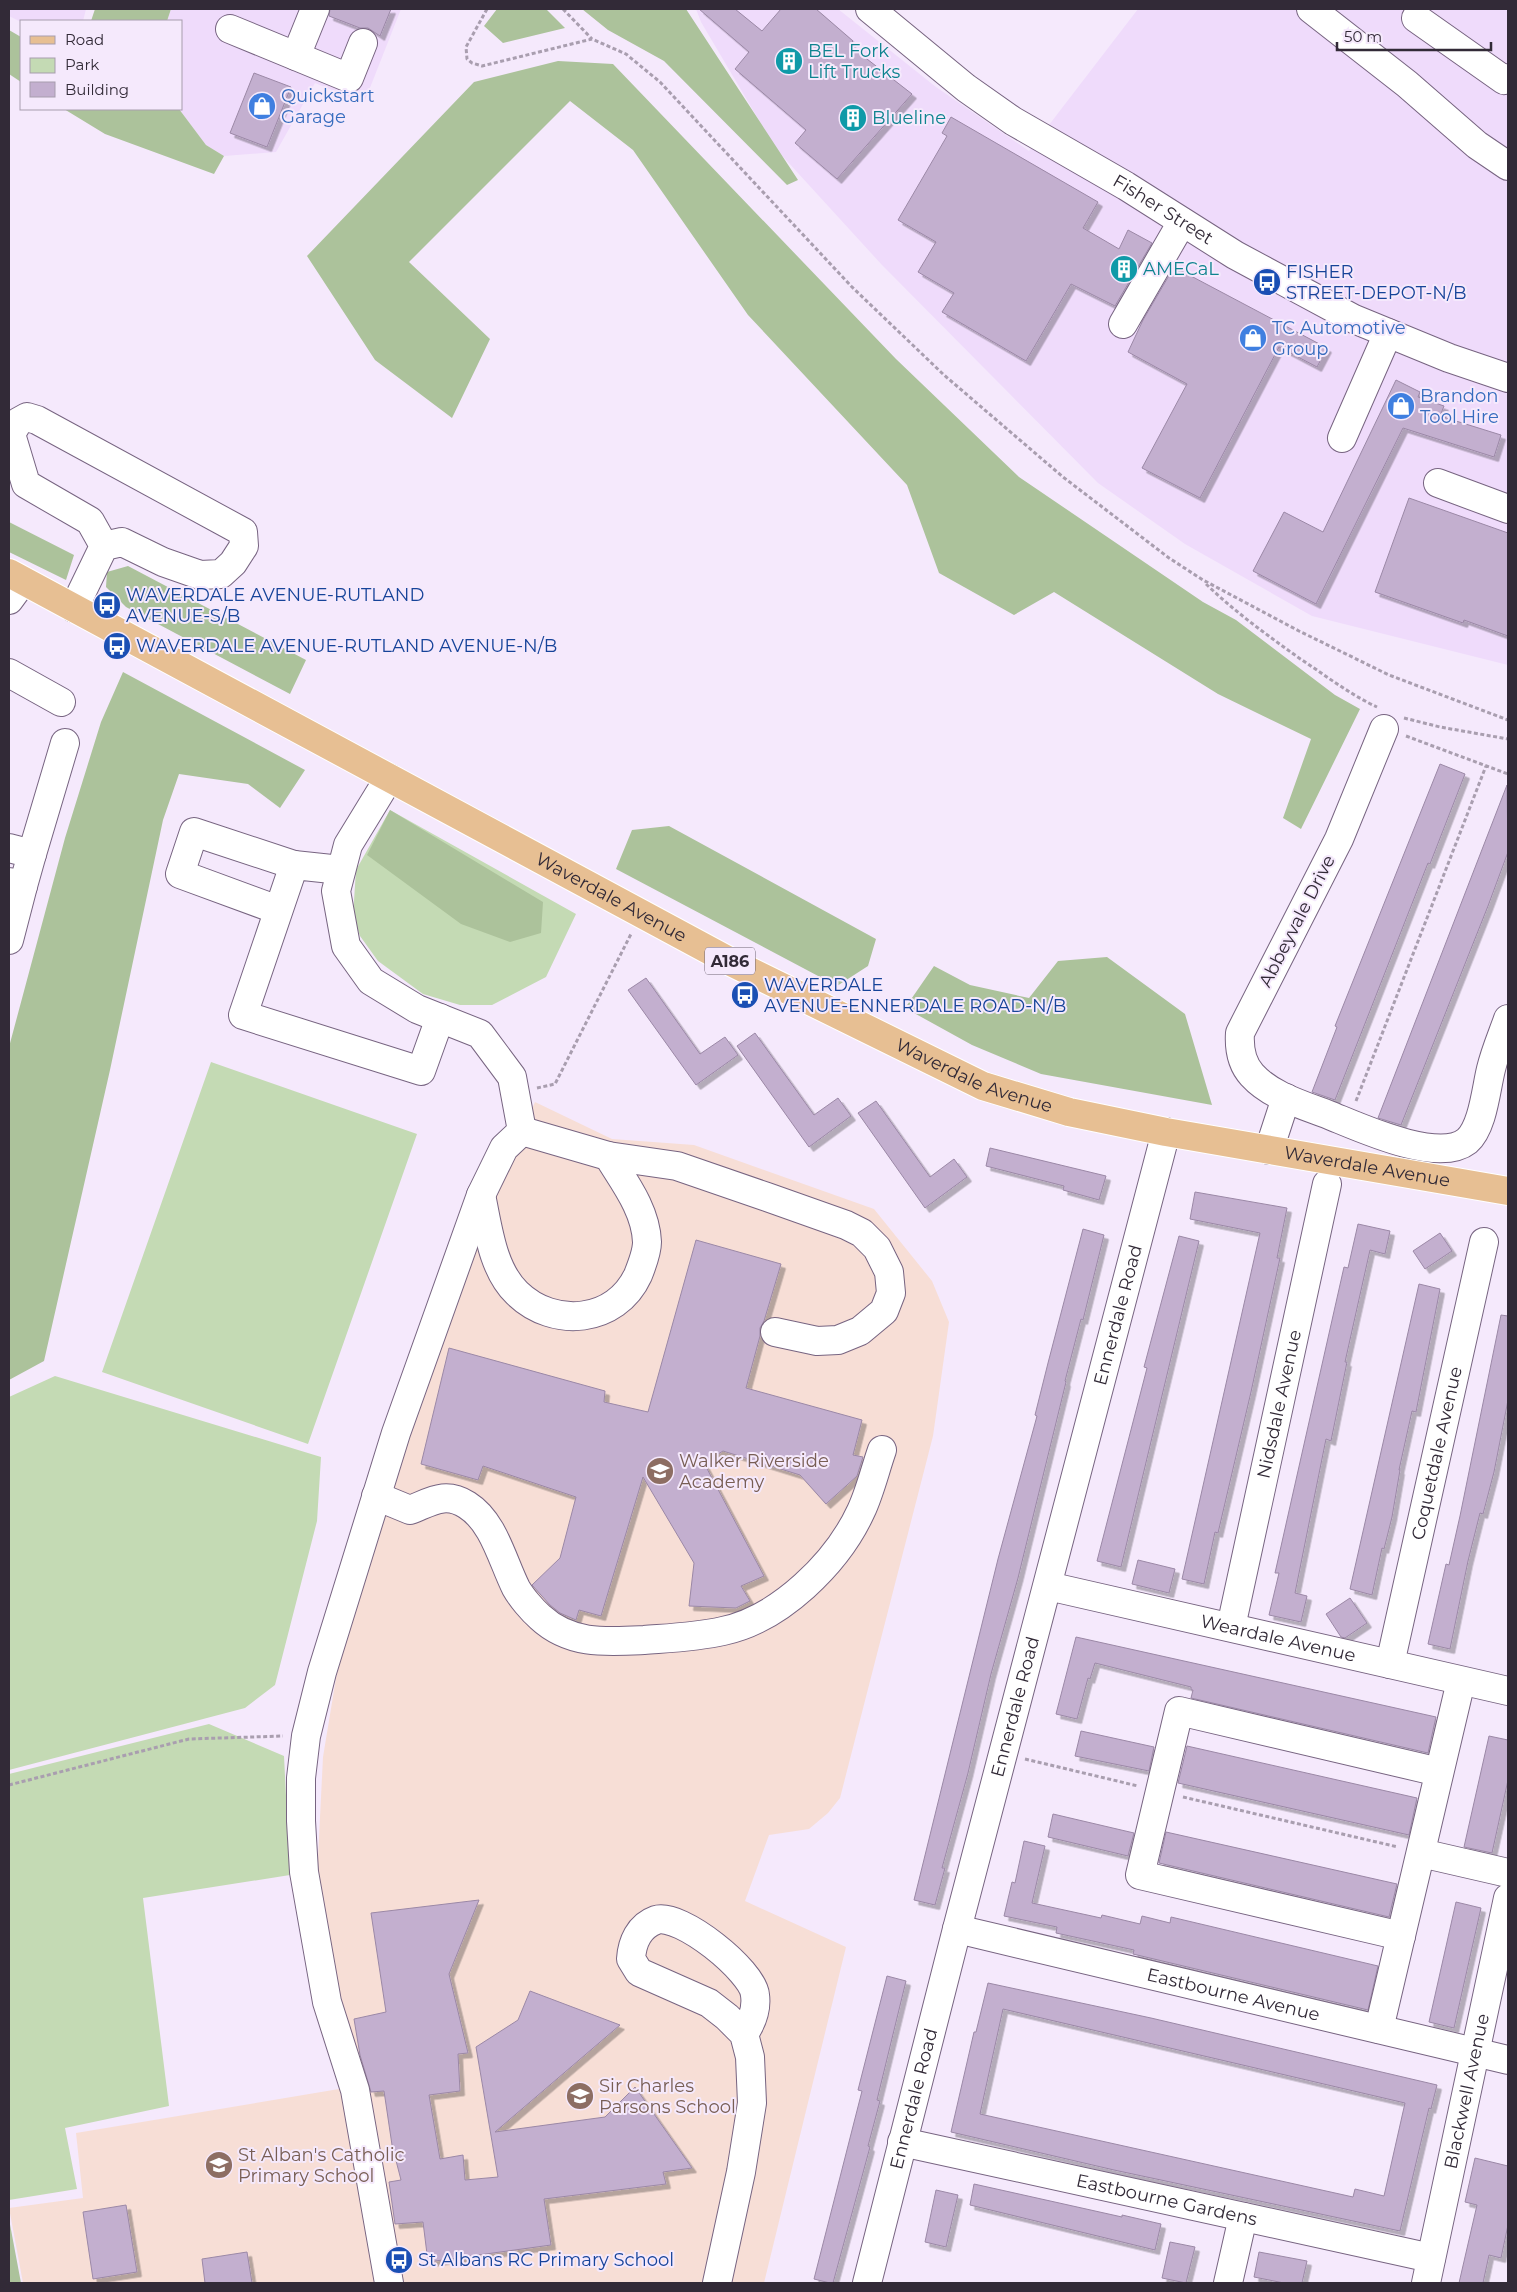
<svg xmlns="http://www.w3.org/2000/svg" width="1517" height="2292" font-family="Montserrat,sans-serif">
  <defs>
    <filter id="shadow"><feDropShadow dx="4.5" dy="4.5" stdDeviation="0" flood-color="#0004"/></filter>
  </defs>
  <rect width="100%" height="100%" fill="#f5e9fc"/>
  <path fill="#efdbfb" d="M 9,9 L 86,9 L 83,21 L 21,22 L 9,16 Z
    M 171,9 L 401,9 L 364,103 L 315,83 L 276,152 L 224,156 L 206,145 L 179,109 L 181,109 L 181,21 L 167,21 Z
    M 696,9 L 838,9 L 936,87 L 1029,151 L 1138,9 L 1508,9 L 1508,665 L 1312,616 L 1185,544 L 1098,483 L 882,265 L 776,149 L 701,22 Z"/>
  <path fill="#f7ded6" d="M 535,1102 L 612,1139 L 694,1145 L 874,1209 L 932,1281 L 949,1322 L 933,1436 L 840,1798 L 828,1813 L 809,1829 L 769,1835 L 745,1901 L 846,1947 L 764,2283 L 23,2283 L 9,2208 L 83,2198 L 76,2133 L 345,2088 L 317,1878 L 323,1757 L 340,1654 L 384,1506 L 477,1234 Z"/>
  <path fill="#c4dab4" d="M 390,810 L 576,914 L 546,977 L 492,1005 L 460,1005 L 423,994 L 378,961 L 360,936 L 353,916 L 356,870 Z
    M 211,1062 L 417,1134 L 308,1444 L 102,1372 Z
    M 55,1376 L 321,1457 L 317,1521 L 275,1685 L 245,1708 L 9,1770 L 9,1397 Z
    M 209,1724 L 284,1756 L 290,1875 L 143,1898 L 169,2106 L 65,2128 L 77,2189 L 9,2200 L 9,1774 Z"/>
  <path fill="#acc29b" d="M 95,9 L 171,9 L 167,21 L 91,21 Z
    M 497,9 L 546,9 L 565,28 L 503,43 L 484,26 Z
    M 582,9 L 686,9 L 798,180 L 787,185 L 664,61 L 608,30 Z
    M 9,30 L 21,37 L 21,82 L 9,74 Z
    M 558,61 L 613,64 L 896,359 L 1019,477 L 1203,602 L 1236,620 L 1335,695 L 1360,709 L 1301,829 L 1283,818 L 1311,739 L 1218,694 L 1054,592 L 1014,615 L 939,573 L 907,485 L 748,315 L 633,150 L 570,101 L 409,262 L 490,339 L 452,418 L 375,360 L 307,256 L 474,82 Z
    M 64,109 L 179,109 L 206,145 L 224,156 L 214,174 L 105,134 Z
    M 9,522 L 74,555 L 66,580 L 9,552 Z
    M 128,566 L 306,660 L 290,694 L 126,607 L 106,587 L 107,572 Z
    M 123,672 L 305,770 L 280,808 L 248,784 L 179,774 L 163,820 L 110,1070 L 44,1361 L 9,1380 L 9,1047 L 65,838 L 101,722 Z
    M 390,810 L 543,902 L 541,933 L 510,942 L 461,924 L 367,855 Z
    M 669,826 L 876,939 L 868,966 L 837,986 L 616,869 L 632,830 Z
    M 1107,957 L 1185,1014 L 1212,1105 L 1041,1074 L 972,1045 L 905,1008 L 934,966 L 970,985 L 1029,998 L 1058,961 Z
    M 9,2219 L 21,2283 L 9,2283 Z"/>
  <path fill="#c3afcf" stroke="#9b88a6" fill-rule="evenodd" filter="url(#shadow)" d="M 330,9 L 391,9 L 380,36 L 368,28 L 360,28 L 329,16 Z
    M 699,9 L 735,9 L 762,31 L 781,9 L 816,9 L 853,41 L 849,45 L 912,94 L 837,179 L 795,143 L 806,130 L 735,69 L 749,52 Z
    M 254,73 L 291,87 L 267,147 L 230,133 Z
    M 951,117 L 1098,202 L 1083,228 L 1119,249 L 1128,230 L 1152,243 L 1115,306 L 1071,284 L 1026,361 L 942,312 L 954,293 L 918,272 L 936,242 L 898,220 L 947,136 L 942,133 Z
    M 1174,267 L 1327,348 L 1317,367 L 1279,347 L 1200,498 L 1142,468 L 1187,384 L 1128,352 L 1143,320 Z
    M 1396,380 L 1420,392 L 1418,397 L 1444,406 L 1440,416 L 1501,435 L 1494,457 L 1403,428 L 1316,604 L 1253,571 L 1284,512 L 1323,532 Z
    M 1409,498 L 1508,533 L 1508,636 L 1464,620 L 1463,623 L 1375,592 Z
    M 1440,764 L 1465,774 L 1430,864 L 1428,863 L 1335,1100 L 1312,1092 L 1337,1027 L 1335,1026 Z
    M 1507,785 L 1508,852 L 1488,906 L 1401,1125 L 1378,1118 Z
    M 646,978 L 700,1054 L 725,1037 L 738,1055 L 696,1085 L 628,990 Z
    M 755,1033 L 814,1115 L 838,1098 L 851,1116 L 809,1147 L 737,1046 Z
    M 876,1101 L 930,1177 L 954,1159 L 967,1177 L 925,1208 L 858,1113 Z
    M 990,1148 L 1106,1176 L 1099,1200 L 1063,1190 L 1064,1186 L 986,1166 Z
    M 1195,1192 L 1287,1208 L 1277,1258 L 1280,1258 L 1251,1392 L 1218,1533 L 1215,1532 L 1204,1584 L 1182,1579 L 1260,1233 L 1190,1219 Z
    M 1358,1224 L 1390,1231 L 1385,1254 L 1370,1250 L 1345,1362 L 1347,1362 L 1331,1441 L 1326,1439 L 1295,1593 L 1307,1596 L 1301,1622 L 1269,1615 L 1279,1573 L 1275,1573 L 1344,1267 L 1348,1268 Z
    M 1083,1229 L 1104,1235 L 1083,1320 L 1081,1319 L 1065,1381 L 1066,1382 L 1018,1578 L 991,1674 L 968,1773 L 942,1868 L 945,1868 L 935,1905 L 914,1900 L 998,1559 L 1037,1416 L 1035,1415 L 1048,1363 Z
    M 1440,1233 L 1452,1251 L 1425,1269 L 1413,1251 Z
    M 1179,1236 L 1199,1241 L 1121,1567 L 1097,1561 L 1147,1368 L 1144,1367 Z
    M 696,1240 L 781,1264 L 764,1321 L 760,1328 L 760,1336 L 746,1388 L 862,1420 L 853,1455 L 863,1457 L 857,1476 L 826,1504 L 800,1475 L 723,1451 L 704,1463 L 764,1576 L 741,1586 L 750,1601 L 736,1608 L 689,1606 L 694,1563 L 643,1477 L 601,1616 L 579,1610 L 576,1620 L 560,1613 L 550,1605 L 532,1585 L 560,1558 L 576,1497 L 483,1466 L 478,1480 L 421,1464 L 449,1348 L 605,1391 L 604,1402 L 648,1412 Z
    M 1419,1284 L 1440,1289 L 1416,1412 L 1412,1411 L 1399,1470 L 1400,1470 L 1392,1517 L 1384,1549 L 1382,1548 L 1372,1595 L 1350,1589 Z
    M 1501,1315 L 1508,1316 L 1508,1400 L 1494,1472 L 1483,1514 L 1480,1513 L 1468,1561 L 1450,1649 L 1428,1644 L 1446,1564 L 1449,1565 L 1460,1516 Z
    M 1138,1560 L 1175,1569 L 1169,1593 L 1132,1584 Z
    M 1350,1598 L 1367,1623 L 1345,1638 L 1341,1637 L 1326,1614 Z
    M 1076,1637 L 1436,1717 L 1428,1753 L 1191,1698 L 1193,1690 L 1191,1690 L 1191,1687 L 1095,1663 L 1090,1679 L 1088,1678 L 1077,1719 L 1056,1714 Z
    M 1081,1731 L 1154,1747 L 1149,1771 L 1075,1756 Z
    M 1489,1736 L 1508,1740 L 1508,1780 L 1492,1853 L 1464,1847 Z
    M 1187,1746 L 1417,1798 L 1409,1835 L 1178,1783 Z
    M 1053,1814 L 1134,1833 L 1128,1856 L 1048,1837 Z
    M 1166,1832 L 1397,1884 L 1389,1917 L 1159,1863 Z
    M 1024,1841 L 1045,1846 L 1032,1903 L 1101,1918 L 1102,1915 L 1140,1924 L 1142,1916 L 1170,1923 L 1171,1917 L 1378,1966 L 1368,2010 L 1133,1954 L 1134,1950 L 1056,1933 L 1057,1927 L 1004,1916 L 1012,1882 L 1015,1883 Z
    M 479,1900 L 449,1974 L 468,2053 L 458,2054 L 460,2091 L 429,2095 L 440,2159 L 463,2155 L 465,2180 L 498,2177 L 476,2047 L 518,2020 L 530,1991 L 620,2025 L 495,2132 L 605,2117 L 635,2087 L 692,2168 L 663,2172 L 666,2184 L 544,2199 L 551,2245 L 428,2262 L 423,2222 L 395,2224 L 389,2182 L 401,2180 L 392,2145 L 384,2091 L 371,2092 L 360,2055 L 354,2019 L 386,2012 L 371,1913 Z
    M 1456,1902 L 1481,1908 L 1454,2028 L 1429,2022 Z
    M 887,1976 L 906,1981 L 877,2100 L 880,2101 L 868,2146 L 870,2147 L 833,2283 L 830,2283 L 814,2279 L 862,2091 L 858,2090 Z
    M 988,1983 L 1151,2018 L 1437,2085 L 1431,2109 L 1429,2108 L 1400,2231 L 1114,2170 L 951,2132 L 974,2032 L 976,2032 ZM 1003,2009 L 1405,2103 L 1384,2196 L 1355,2189 L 1353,2197 L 980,2114 Z
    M 1475,2158 L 1508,2166 L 1508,2225 L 1501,2258 L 1489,2255 L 1483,2283 L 1459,2283 L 1477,2205 L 1465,2202 Z
    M 974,2184 L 1122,2217 L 1122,2215 L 1161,2224 L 1155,2250 L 970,2205 Z
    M 936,2190 L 958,2195 L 946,2247 L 925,2242 Z
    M 126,2205 L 137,2272 L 93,2279 L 83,2212 Z
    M 1170,2242 L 1195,2247 L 1186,2283 L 1162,2278 Z
    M 247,2252 L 252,2283 L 205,2283 L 202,2259 Z
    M 1259,2252 L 1307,2261 L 1302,2283 L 1284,2283 L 1254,2277 Z"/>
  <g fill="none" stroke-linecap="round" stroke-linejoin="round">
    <defs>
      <g id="minor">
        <path id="s1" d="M 870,9 L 966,88 L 1013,121 L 1126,186 L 1235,255 L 1354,319 L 1449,358 L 1508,378"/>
        <path d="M 1311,9 L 1407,84 L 1477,145 L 1508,166"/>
        <path d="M 1416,18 L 1504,80 L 1508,78"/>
        <path d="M 230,29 L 349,78 L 363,43"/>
        <path d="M 296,56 L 315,9"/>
        <path d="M 1123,324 L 1182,222"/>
        <path d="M 1342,438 L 1388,333"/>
        <path d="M 1438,483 L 1508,509"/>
        <path d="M 9,600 L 23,581"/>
        <path d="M 74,608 L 104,546 L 90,521 L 26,484 L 11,434 L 18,422 L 27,417 L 37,420 L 243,532 L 244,546 L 233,563 L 221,574 L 200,575 L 163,562 L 122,542 L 104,546"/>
        <path d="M 9,673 L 61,702"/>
        <path d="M 1384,729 L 1339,839 L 1240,1033 C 1239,1048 1241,1063 1252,1075 C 1271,1096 1303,1105 1329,1115 C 1359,1127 1438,1164 1467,1141 C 1483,1127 1486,1089 1491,1069 C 1495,1052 1502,1036 1508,1019"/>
        <path d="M 9,848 L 32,854 L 23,886 L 9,882"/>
        <path d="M 32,854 L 65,743"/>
        <path d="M 341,870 L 294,865 L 243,1015 L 421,1071 L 440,1018"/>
        <path d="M 278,910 L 180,874 L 194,832 L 294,865"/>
        <path d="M 9,940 L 23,886"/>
        <path d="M 1269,1150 L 1286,1098"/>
        <path d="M 608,1156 L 677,1166 L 767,1197 L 846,1225 L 862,1233 L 877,1248 L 889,1272 L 891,1293 L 884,1311 L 860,1331 L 838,1340 L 817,1341 L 775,1332"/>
        <path d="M 481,1195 C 488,1227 492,1269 517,1293 C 554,1329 616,1323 638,1275 C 642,1265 647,1252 647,1242 C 646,1210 624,1182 608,1156 L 522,1131"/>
        <path d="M 376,1496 L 410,1510 C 431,1502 445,1491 467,1505 C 494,1522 502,1560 516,1588 C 521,1597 532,1610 540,1617 C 570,1645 606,1642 644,1640 C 670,1638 697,1637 723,1631 C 780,1619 837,1563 861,1511 C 870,1492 875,1470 882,1450"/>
        <path id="s2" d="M 1048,1586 L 1508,1691"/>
        <path id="s3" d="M 1231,1627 L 1327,1184"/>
        <path id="s4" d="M 1390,1664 L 1484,1242"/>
        <path d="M 1421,1853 L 1508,1873"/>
        <path id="s5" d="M 957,1929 L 1508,2060"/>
        <path d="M 1401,1936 L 1140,1875 L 1179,1711 L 1439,1772"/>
        <path d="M 1379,2029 L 1461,1681"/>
        <path id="s6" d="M 902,2142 L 1431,2258"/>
        <path d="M 389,2283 L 355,2090 L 327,2002 L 304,1872 L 301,1821 L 301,1778 L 306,1736 L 322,1672 L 396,1433 L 481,1195 L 504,1148 L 522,1131 L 512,1077 L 480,1034 L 417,1009 L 371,981 L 346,946 L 336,891 L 348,845 L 389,778"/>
        <path d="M 717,2283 L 741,2172 L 752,2103 L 750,2057 L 744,2034 L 727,2017 L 709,2003 L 639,1972 L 631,1959 C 632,1943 639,1926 656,1920 C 680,1912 753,1971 755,1995 C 757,2009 752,2022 744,2034"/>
        <path id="s7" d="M 867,2283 L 957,1929 L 1166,1132"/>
        <path d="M 1228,2283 L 1243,2217"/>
        <path id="s8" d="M 1426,2283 L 1508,1898"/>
      </g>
      <g id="major">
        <path id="s9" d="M 9,573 L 731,962 L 983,1086 L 1069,1112 L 1166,1132 L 1508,1191"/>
      </g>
    </defs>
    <use href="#minor" stroke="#776481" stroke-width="30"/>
    <use href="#major" stroke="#fff" stroke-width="30"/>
    <path stroke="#a99eaf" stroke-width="3" stroke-dasharray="4 2.5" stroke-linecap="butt" d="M 487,9 L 466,47 L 467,59 L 472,63 L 482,66 L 592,39 L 626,54 L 660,82 L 851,286 L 944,375 L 1063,477 L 1169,558 L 1203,580 L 1299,631 L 1389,675 L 1508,720
      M 563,9 L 592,39
      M 1206,584 C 1235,612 1267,635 1299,658 C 1325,675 1349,694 1377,707
      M 1404,718 L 1440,727 L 1508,739
      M 1406,736 L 1508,774
      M 537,1088 L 555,1084 L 631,934
      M 1356,1101 L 1486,766
      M 1025,1759 L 1138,1786
      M 9,1785 L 189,1739 L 283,1736
      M 1183,1797 L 1398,1847"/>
    <use href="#minor" stroke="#fff" stroke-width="28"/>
    <use href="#major" stroke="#e7bf93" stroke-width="28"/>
  </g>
  <defs>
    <symbol id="building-disc" viewBox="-11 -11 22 22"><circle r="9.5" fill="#0f9aa8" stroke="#f5e9fc"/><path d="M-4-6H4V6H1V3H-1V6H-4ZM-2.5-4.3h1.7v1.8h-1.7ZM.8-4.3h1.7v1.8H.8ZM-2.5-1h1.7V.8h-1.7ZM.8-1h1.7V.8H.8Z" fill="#fff"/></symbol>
    <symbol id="shop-disc" viewBox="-11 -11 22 22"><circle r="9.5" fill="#3f7fe0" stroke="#f5e9fc"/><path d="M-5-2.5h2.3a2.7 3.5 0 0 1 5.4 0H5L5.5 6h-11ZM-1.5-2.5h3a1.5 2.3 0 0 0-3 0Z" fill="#fff"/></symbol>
    <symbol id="bus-disc" viewBox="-11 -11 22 22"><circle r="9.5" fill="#1a4fb4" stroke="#f5e9fc"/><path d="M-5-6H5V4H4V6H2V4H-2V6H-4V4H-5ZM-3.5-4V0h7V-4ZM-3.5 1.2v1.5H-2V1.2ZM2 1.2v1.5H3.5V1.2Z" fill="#fff"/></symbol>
    <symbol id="school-disc" viewBox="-11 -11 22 22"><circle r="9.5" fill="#8d6e63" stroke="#f5e9fc"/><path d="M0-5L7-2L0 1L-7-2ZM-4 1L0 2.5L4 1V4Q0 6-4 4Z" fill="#fff"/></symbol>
  </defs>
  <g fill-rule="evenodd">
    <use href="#building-disc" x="773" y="45" width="32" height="32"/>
    <use href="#shop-disc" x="246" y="90" width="32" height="32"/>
    <use href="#building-disc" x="837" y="102" width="32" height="32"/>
    <use href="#building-disc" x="1108" y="253" width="32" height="32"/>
    <use href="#bus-disc" x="1251" y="266" width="32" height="32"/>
    <use href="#shop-disc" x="1237" y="322" width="32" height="32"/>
    <use href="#shop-disc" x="1385" y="390" width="32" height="32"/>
    <use href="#bus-disc" x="91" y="589" width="32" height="32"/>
    <use href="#bus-disc" x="101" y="630" width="32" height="32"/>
    <use href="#bus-disc" x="729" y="979" width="32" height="32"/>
    <use href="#school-disc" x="644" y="1455" width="32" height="32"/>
    <use href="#school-disc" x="564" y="2080" width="32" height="32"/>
    <use href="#school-disc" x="203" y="2149" width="32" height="32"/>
    <use href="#bus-disc" x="383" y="2244" width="32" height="32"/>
  </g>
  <g text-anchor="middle" stroke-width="4" stroke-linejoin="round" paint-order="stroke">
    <rect fill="#f5e9fc" stroke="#6c6372" stroke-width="1" x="705" y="947.5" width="50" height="27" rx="4"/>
    <g font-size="16" font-weight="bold" fill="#322a37">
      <text x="730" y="967">A186</text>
    </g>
    <g font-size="18" fill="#0d838f" stroke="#f5e9fc" text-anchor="start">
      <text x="808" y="57">BEL Fork<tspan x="808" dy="21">Lift Trucks</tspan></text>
      <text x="872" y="124">Blueline</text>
      <text x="1143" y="275">AMECaL</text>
    </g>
    <g font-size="18" fill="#366cbe" stroke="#f5e9fc" text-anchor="start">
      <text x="281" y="102">Quickstart<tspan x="281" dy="21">Garage</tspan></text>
      <text x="1272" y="334">TC Automotive<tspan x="1272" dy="21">Group</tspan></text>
      <text x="1420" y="402">Brandon<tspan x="1420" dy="21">Tool Hire</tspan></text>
    </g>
    <g font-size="18" fill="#322a37" stroke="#f5e9fc">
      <text dy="6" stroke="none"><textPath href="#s1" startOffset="356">Fisher Street</textPath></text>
      <text dy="6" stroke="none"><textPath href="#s9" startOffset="684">Waverdale Avenue</textPath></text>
      <text transform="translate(1297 921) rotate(-63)" y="6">Abbeyvale Drive</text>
      <text dy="6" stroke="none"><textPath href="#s9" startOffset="1089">Waverdale Avenue</textPath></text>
      <text dy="6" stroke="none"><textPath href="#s9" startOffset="1494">Waverdale Avenue</textPath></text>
      <text dy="6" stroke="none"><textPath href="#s7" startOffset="1000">Ennerdale Road</textPath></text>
      <text dy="6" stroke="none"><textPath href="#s3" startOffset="228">Nidsdale Avenue</textPath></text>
      <text dy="6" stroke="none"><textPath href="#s4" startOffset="216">Coquetdale Avenue</textPath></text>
      <text dy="6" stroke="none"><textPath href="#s2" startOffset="236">Weardale Avenue</textPath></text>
      <text dy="6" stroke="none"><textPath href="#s7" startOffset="595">Ennerdale Road</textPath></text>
      <text dy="6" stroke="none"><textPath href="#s5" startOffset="284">Eastbourne Avenue</textPath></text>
      <text dy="6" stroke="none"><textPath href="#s8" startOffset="196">Blackwell Avenue</textPath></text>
      <text dy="6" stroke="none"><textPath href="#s7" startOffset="190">Ennerdale Road</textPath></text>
      <text dy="6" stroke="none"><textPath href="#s6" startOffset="271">Eastbourne Gardens</textPath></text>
    </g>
    <g font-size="18" fill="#164399" stroke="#f5e9fc" text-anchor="start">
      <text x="1286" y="278">FISHER<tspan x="1286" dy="21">STREET-DEPOT-N/B</tspan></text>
      <text x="126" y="601">WAVERDALE AVENUE-RUTLAND<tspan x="126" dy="21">AVENUE-S/B</tspan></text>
      <text x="136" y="652">WAVERDALE AVENUE-RUTLAND AVENUE-N/B</text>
      <text x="764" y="991">WAVERDALE<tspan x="764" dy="21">AVENUE-ENNERDALE ROAD-N/B</tspan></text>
      <text x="418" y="2266">St Albans RC Primary School</text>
    </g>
    <g font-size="18" fill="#785e54" stroke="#f5e9fc" text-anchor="start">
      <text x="679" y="1467">Walker Riverside<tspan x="679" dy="21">Academy</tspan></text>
      <text x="599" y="2092">Sir Charles<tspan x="599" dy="21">Parsons School</tspan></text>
      <text x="238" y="2161">St Alban's Catholic<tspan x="238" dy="21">Primary School</tspan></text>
    </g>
  </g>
  <rect width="1517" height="2292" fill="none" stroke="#322a37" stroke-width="20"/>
  <rect x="20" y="20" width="162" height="90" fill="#f5e9fc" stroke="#a79dad"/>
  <rect x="30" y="36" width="25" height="8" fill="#e7bf93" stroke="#a79dad"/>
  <text x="65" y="45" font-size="15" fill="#322a37">Road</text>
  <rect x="30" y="58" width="25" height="15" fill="#c4dab4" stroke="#a79dad"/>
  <text x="65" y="70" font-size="15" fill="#322a37">Park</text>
  <rect x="30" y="82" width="25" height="15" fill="#c3afcf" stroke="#a79dad"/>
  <text x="65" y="95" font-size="15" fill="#322a37">Building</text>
  <path d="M1337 42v8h154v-8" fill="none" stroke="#322a37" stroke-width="2.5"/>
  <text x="1344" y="42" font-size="15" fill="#322a37" stroke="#f5e9fc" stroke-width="4" paint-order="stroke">50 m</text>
</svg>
